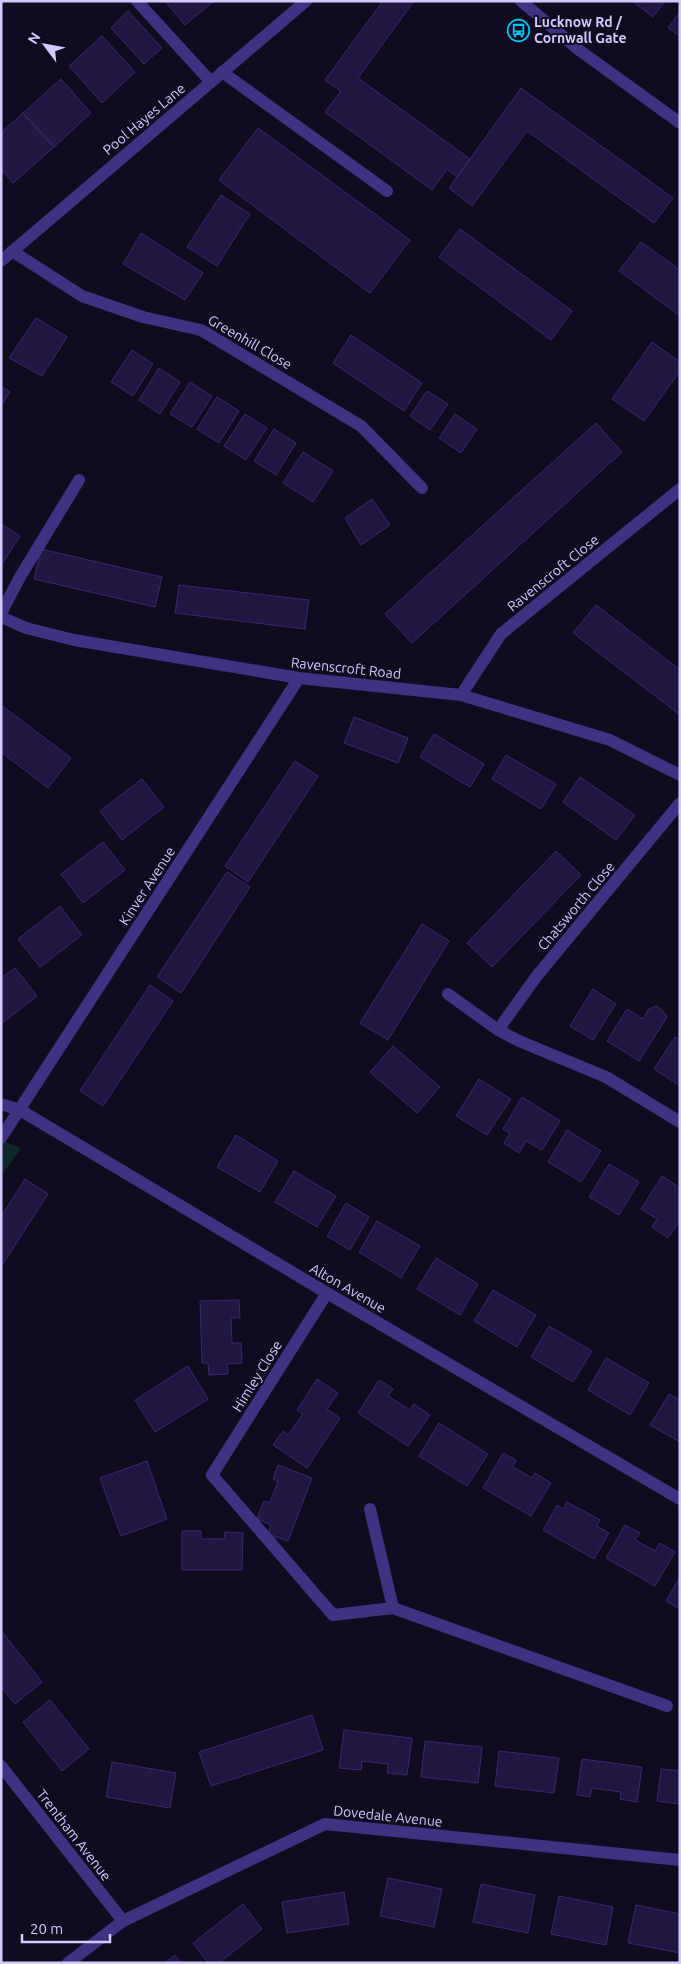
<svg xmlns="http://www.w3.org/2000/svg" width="681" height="1964" font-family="Ubuntu,sans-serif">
  <rect width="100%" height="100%" fill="#110b20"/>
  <path fill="#0e292a" d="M 1,1140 L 21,1148 L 1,1176 Z"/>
  <path fill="#231642" stroke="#3c2770" d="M 165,1 L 214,1 L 185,25 Z
    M 383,1 L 414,1 L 358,78 L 470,159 L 457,177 L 447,169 L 432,190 L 325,112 L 341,91 L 325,80 Z
    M 632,1 L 665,1 L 653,17 Z
    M 128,11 L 162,48 L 144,64 L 111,28 Z
    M 680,12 L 680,36 L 668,28 Z
    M 102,36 L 135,72 L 102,103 L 69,66 Z
    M 61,79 L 91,113 L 54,147 L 23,113 Z
    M 521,88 L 673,198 L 654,223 L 527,131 L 472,206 L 449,188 Z
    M 23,113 L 54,147 L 13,183 L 1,169 L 1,133 Z
    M 258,128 L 410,240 L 370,293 L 219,180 Z
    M 221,195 L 250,214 L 217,266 L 187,247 Z
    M 460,229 L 572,311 L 551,340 L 439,257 Z
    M 141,233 L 203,273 L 185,300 L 123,264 Z
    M 641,242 L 680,270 L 680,316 L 619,271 Z
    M 36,318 L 67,337 L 42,376 L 9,358 Z
    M 351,335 L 422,383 L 404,411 L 333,363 Z
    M 652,342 L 680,362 L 680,371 L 644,421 L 612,399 Z
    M 132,350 L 153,364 L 133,396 L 111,382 Z
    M 159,368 L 180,382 L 160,414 L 139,400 Z
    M 190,382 L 212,396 L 192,427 L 170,414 Z
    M 1,386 L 10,392 L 1,406 Z
    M 427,391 L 448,404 L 430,430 L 410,416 Z
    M 217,397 L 239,411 L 219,443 L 197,429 Z
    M 245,414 L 267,428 L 246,460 L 224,446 Z
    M 455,414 L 477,429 L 461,453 L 439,438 Z
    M 596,423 L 622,452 L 412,643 L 385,614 Z
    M 274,429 L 296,443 L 276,475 L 254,461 Z
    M 303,452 L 333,471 L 313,502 L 283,483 Z
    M 372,499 L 390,525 L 361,545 L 345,518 Z
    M 1,524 L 20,536 L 2,564 L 1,563 Z
    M 41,549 L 162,577 L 155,607 L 34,579 Z
    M 179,585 L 309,600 L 305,629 L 175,613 Z
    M 596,605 L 680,670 L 680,715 L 573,633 Z
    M 1,705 L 71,758 L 48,788 L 1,752 Z
    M 354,717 L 408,738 L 398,763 L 344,743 Z
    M 434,734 L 484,764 L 470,787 L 420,757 Z
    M 506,755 L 556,784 L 541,809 L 492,779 Z
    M 295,761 L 318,776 L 248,882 L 225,866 Z
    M 580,777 L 635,815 L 616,840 L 563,802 Z
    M 142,779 L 164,807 L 122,840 L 100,811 Z
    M 103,842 L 125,870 L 83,903 L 61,874 Z
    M 556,851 L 581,875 L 492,967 L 467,943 Z
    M 227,872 L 250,887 L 181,993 L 157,977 Z
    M 60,906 L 82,935 L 40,967 L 18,939 Z
    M 422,924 L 449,941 L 388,1040 L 360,1023 Z
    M 15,968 L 37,996 L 1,1024 L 1,978 Z
    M 150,985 L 173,1001 L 103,1106 L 80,1091 Z
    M 593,989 L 616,1004 L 593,1040 L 570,1026 Z
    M 656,1006 L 662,1010 L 667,1017 L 639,1061 L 607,1041 L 627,1009 L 643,1019 L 649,1009 Z
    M 675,1037 L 680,1040 L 680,1086 L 654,1069 Z
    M 393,1046 L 440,1087 L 417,1113 L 370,1072 Z
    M 479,1079 L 511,1099 L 487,1135 L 456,1116 Z
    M 522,1097 L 560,1121 L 542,1150 L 526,1141 L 519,1153 L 504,1143 L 510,1133 L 503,1129 Z
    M 567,1130 L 601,1151 L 581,1182 L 548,1162 Z
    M 236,1135 L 278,1161 L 260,1192 L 217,1167 Z
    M 609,1164 L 639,1182 L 619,1215 L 589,1197 Z
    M 294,1171 L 336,1196 L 317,1227 L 275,1202 Z
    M 662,1176 L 680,1188 L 680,1220 L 668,1238 L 652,1227 L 657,1219 L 641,1209 Z
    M 25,1179 L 48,1194 L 1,1267 L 1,1217 Z
    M 346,1203 L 369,1217 L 350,1250 L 327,1236 Z
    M 377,1221 L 420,1246 L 401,1278 L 359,1252 Z
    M 436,1258 L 478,1284 L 460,1315 L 417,1289 Z
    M 493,1290 L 536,1315 L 517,1347 L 474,1321 Z
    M 239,1300 L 240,1318 L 231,1318 L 232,1343 L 241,1343 L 242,1363 L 227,1364 L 228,1374 L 209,1375 L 208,1363 L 202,1363 L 200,1301 Z
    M 549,1326 L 592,1351 L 573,1382 L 531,1357 Z
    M 606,1358 L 649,1383 L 630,1415 L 588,1390 Z
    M 188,1366 L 208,1399 L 155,1432 L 135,1400 Z
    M 317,1379 L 338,1393 L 327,1409 L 340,1418 L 307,1468 L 273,1445 L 283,1431 L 288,1435 L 303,1414 L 297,1410 Z
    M 379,1380 L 393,1389 L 388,1396 L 410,1410 L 414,1404 L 430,1415 L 408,1446 L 358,1413 Z
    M 669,1394 L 680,1400 L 680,1442 L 650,1425 Z
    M 439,1423 L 488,1454 L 467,1486 L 419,1456 Z
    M 503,1453 L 516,1460 L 513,1467 L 532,1478 L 535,1473 L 551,1483 L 531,1516 L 483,1488 Z
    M 147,1461 L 167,1519 L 121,1536 L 100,1478 Z
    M 278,1465 L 312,1478 L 288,1541 L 268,1534 L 271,1525 L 257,1519 L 264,1501 L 270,1503 L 278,1481 L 273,1479 Z
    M 567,1502 L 600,1520 L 597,1526 L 609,1533 L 594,1559 L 543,1530 L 557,1505 L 563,1509 Z
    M 625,1525 L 640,1533 L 635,1540 L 655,1551 L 660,1543 L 675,1552 L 655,1586 L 606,1558 Z
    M 182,1531 L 201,1531 L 201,1539 L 224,1539 L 225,1532 L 243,1533 L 242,1570 L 182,1570 Z
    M 680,1577 L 680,1609 L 666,1601 Z
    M 3,1633 L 42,1682 L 15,1704 L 1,1687 L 1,1635 Z
    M 50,1700 L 89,1749 L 62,1771 L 23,1722 Z
    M 312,1715 L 323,1750 L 211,1786 L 199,1752 Z
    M 344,1730 L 412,1738 L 407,1775 L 387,1773 L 388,1764 L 362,1761 L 361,1770 L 339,1768 Z
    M 425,1741 L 482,1747 L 478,1783 L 421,1777 Z
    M 499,1751 L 559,1758 L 554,1793 L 495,1786 Z
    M 582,1759 L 642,1767 L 637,1802 L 620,1799 L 621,1792 L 592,1788 L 590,1797 L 577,1795 Z
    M 112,1762 L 176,1773 L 170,1808 L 106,1797 Z
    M 661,1769 L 680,1771 L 680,1804 L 657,1801 Z
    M 388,1878 L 442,1889 L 434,1927 L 380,1916 Z
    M 481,1884 L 535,1895 L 528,1933 L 473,1922 Z
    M 344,1892 L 349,1924 L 287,1933 L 282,1902 Z
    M 559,1896 L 613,1907 L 606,1945 L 551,1934 Z
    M 243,1904 L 262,1929 L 219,1963 L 208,1963 L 193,1943 Z
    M 636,1905 L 680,1914 L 680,1953 L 628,1943 Z
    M 175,1955 L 181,1963 L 165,1963 Z"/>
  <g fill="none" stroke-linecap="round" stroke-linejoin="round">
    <path stroke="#3e3382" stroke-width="12" d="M 137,1 L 211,82
      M 222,72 L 387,191
      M 1,613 L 20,577 L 79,480
      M 212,1475 L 333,1615 L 393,1608 L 667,1706
      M 370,1509 L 393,1608"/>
    <path stroke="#3e3382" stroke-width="12" d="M 12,251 L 82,296 L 143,317 L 201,330 L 361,426 L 422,488
      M 1,261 L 306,1
      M 1,617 L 26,628 L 74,640 L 299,678 L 461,695 L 610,740 L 680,775
      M 461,695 L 501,634 L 680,489
      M 448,994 L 498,1030 L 519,1041 L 606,1077 L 680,1122
      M 498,1030 L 536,977 L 680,803
      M 1,1104 L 20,1110 L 327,1293 L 680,1499
      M 1,1138 L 299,678
      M 212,1475 L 327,1293
      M 1,1766 L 123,1921
      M 68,1963 L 123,1921 L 325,1824 L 680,1860"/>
    <path stroke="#3e3382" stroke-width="12" d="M 521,1 L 579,50 L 680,123"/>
  </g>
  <defs>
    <symbol id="bus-ring" viewBox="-11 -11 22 22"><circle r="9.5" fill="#110b20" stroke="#00c5f5" stroke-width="1.5"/><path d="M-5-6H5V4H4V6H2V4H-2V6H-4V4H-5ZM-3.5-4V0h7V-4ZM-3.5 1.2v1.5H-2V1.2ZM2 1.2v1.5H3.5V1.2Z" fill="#00c5f5"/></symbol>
  </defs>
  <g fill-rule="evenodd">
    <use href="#bus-ring" x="506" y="18" width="25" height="25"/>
  </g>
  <g text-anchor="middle" stroke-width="4" stroke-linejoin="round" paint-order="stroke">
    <g font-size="14" font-weight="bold" fill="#d5caff" stroke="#110b20" text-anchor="start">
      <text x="534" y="27">Lucknow Rd /<tspan x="534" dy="16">Cornwall Gate</tspan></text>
    </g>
    <g font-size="14" fill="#d5caff" stroke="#110b20">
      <text transform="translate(144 119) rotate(-40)" y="5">Pool Hayes Lane</text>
      <text transform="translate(250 342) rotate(30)" y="5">Greenhill Close</text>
      <text transform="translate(553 573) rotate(-39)" y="5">Ravenscroft Close</text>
      <text transform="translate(346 668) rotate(6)" y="5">Ravenscroft Road</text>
      <text transform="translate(147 886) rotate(-57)" y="5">Kinver Avenue</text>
      <text transform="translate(576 906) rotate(-50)" y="5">Chatsworth Close</text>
      <text transform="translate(348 1288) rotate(30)" y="5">Alton Avenue</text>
      <text transform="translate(257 1376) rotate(-58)" y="5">Himley Close</text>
      <text transform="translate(388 1816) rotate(6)" y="5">Dovedale Avenue</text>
      <text transform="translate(74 1835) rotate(52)" y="5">Trentham Avenue</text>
    </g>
  </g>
  <rect width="681" height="1964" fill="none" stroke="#d5caff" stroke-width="5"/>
  <g transform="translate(45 45) rotate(302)" stroke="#110b20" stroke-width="4" paint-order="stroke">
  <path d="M0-4L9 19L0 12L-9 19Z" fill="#d5caff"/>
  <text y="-8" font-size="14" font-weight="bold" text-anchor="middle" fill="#d5caff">N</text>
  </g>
  <path d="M22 1934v8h88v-8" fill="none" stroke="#d5caff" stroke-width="2.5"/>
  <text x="30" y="1934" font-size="15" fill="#d5caff" stroke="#110b20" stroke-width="4" paint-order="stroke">20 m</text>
</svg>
